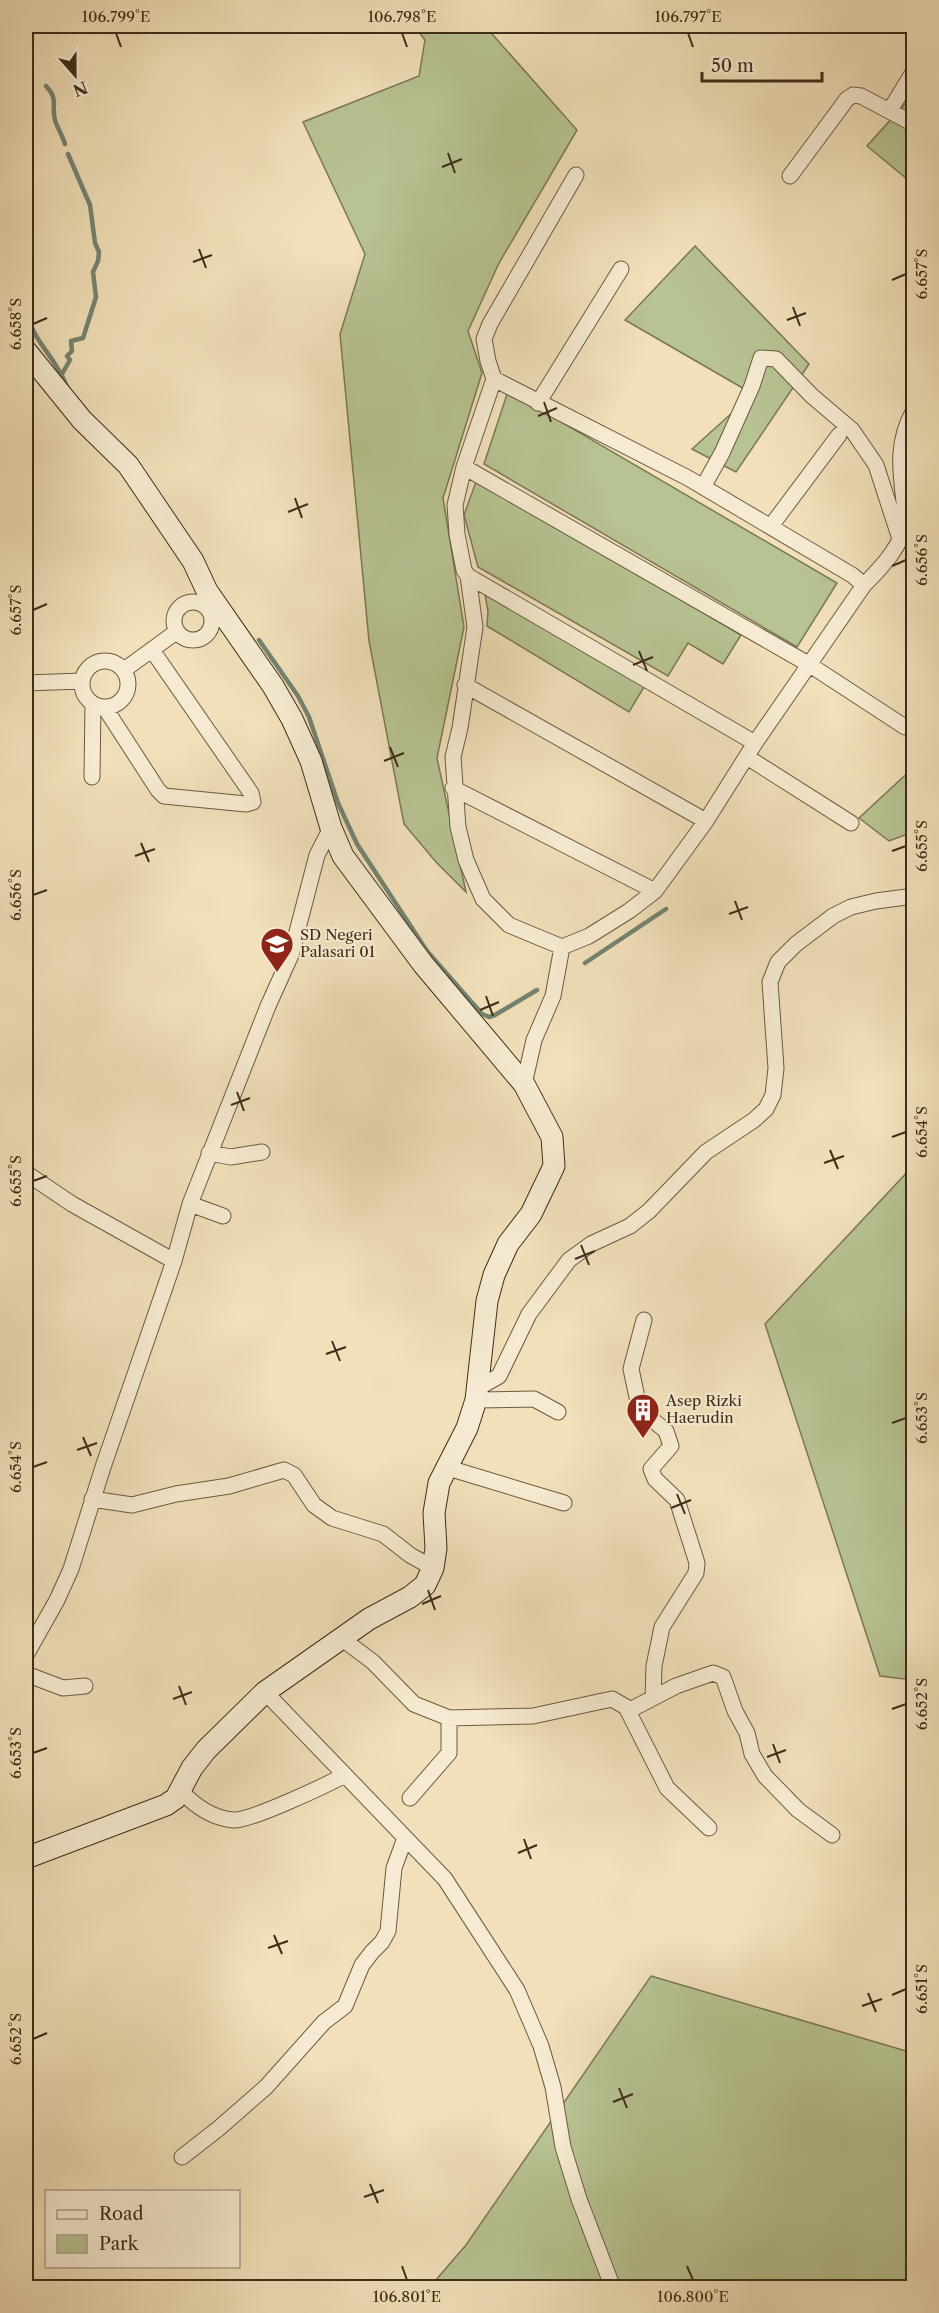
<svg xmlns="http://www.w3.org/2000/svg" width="939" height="2313" font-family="'Libre Caslon Text',serif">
  <rect width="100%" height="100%" fill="#f1e0b9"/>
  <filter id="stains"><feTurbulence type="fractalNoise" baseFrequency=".00333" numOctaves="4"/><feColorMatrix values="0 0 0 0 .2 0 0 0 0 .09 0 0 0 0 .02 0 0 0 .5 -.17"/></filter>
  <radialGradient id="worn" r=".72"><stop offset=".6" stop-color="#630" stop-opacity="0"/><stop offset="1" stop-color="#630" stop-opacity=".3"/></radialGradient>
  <path fill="#b7c391" stroke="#7a7855" stroke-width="1.5" d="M 414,26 L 485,26 L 577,130 L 499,263 L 468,331 L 482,373 L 443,498 L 464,627 L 437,758 L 466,892 L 436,862 L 404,824 L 369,641 L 340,334 L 365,254 L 303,122 L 419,76 L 425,40 Z
    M 913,95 L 913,184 L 867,146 Z
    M 695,246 L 809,364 L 736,472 L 692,449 L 753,394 L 625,320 Z
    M 508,391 L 837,583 L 797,647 L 484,464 Z
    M 477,479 L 741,635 L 723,664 L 688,643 L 668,676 L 478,567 L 464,515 Z
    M 484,589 L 647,682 L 629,712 L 487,626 L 488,611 Z
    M 913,768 L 913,832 L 889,841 L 859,818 Z
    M 913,1166 L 913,1680 L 880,1676 L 765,1324 Z
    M 651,1976 L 913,2053 L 913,2287 L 429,2288 L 466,2245 Z"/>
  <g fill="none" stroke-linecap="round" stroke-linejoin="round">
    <path stroke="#758372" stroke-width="4.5" d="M 46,86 C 59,100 51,104 55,120 C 57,127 62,135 65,144
      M 26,311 C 32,340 57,359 67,387
      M 62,374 L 70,360 L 67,356 L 72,351 L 71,341 L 83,338 L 96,297 L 93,272 L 98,261 L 99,252 L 95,243 L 90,205 L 68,154
      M 259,640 L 298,696 L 309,717 L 338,803 L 357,844 L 427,951 L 482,1014 L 489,1017 L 495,1015 L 537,990
      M 585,963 L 666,909"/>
    <defs>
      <path id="minor" d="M 890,110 L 914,71
        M 790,176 L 847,99 L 853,95 L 861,96 L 914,124
        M 494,379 L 688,478 L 852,575 L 864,585
        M 538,403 L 621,269
        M 464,467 L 810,665 L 905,727
        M 703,487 L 722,453 L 752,386 L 761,358 L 776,359 L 812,396 L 852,430 L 876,465 L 900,539
        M 771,526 L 839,435
        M 468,576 L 755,743
        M174 621a19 19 0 1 1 38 0a19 19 0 1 1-38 0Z
        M82 684a23 23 0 1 1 46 0a23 23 0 1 1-46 0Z
        M 124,670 L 176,632
        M 26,683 L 82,681
        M 465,685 L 706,821
        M 105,708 L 158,790 L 164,796 L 246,804 L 253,802 L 251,793 L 152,650
        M 747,757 L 851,823
        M 92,777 L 93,704
        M 453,788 L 655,891
        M 562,947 L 509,925 L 483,899 L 466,860 L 458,827 L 453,757 L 460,728 L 475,627 L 468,576 L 464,570 L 457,534 L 455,505 L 464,467 L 494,379 L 488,361 L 484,339 L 490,324 L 576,175
        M 524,1084 L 534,1040 L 553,996 L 562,947 L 589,936 L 629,911 L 655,891 L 706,821 L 755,743 L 864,585 C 881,568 904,544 906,519 C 902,479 893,447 914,410
        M 209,1153 L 231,1157 L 262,1152
        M 26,1173 L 72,1204 L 174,1261
        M 190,1204 L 223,1216
        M 644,1320 L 631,1369 L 637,1397 L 644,1413 L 666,1431 L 671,1446 L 651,1469 L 655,1479 L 677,1500 L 697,1563 L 696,1573 L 662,1627 L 654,1666 L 653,1698
        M 478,1388 L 499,1376 L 529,1314 L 569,1260 L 591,1244 L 630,1226 L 649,1211 L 706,1152 L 754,1120 L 766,1109 L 773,1095 L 776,1068 L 770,982 L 778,962 L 796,944 L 833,916 L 851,907 L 876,901 L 914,896
        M 476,1400 L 534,1399 L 558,1412
        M 445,1467 L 564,1503
        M 92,1499 L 132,1505 L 176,1494 L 229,1486 L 284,1470 L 294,1475 L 314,1505 L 332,1518 L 383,1534 L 410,1555 L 433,1568
        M 341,1638 L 373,1662 L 414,1704 L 449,1718 L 533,1716 L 612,1699 L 626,1707 L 667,1788 L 709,1828
        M 26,1655 L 57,1600 L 71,1569 L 103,1467 L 174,1261 L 190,1204 L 268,1006 L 291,955 L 317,855 L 331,828
        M 26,1674 L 63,1688 L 85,1686
        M 265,1692 L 445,1879 L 517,1990 L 541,2046 L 553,2087 L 563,2147 L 579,2199 L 613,2288
        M 628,1711 L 676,1686 L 713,1673 L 723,1677 L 735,1711 L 747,1733 L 752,1754 L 765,1776 L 798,1810 L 832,1835
        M 181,1791 C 195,1806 211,1818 233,1820 C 249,1822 328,1784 345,1775
        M 410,1798 L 449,1753 L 449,1718
        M 182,2157 L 218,2129 L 266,2087 L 324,2022 L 345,2006 L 362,1965 L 372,1952 L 382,1942 L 388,1931 L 394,1868 L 405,1838"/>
      <path id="secondary" d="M 26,351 L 82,420 L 128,465 L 193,561 L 207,591 L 273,686 L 292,719 L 311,761 L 331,828 L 343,856 L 423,964 L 524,1084 L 552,1137 L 554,1166 L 531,1214 L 508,1244 L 494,1275 L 487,1301 L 476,1400 L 467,1428 L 439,1483 L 434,1513 L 436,1548 L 433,1568 L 425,1585 L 410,1597 L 369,1619 L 265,1692 L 206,1750 L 192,1768 L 176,1798 L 166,1805 L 26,1858"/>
    </defs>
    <use href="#minor" stroke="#6a5941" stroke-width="17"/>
    <use href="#secondary" stroke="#3d2c19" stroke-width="23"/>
    <use href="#minor" stroke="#f6ebd2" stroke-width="15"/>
    <use href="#secondary" stroke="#f6ebd2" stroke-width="21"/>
  </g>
  <path fill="none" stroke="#3d2c19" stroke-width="2" d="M 116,33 L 121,47M 402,33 L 407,47M 688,33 L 693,47M 448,153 L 455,173M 442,167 L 462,159M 199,249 L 206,268M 193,262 L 212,255M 892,280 L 906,274M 793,307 L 800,326M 787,320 L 806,313M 33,324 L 47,318M 544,402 L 551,422M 538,416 L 557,408M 295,498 L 302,518M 288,512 L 308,504M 892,566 L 906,560M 33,610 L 47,604M 639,651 L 647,671M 633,665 L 653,657M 390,747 L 398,767M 384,761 L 404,753M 141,843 L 149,862M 892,851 L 906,846M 135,856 L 155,849M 33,895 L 47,890M 735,901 L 742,920M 729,914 L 748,907M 486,996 L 493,1016M 480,1010 L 499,1002M 237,1092 L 244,1111M 231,1105 L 250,1098M 892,1137 L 906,1132M 830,1150 L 838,1169M 824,1163 L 844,1156M 33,1181 L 47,1176M 581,1245 L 589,1265M 575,1259 L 595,1251M 332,1341 L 340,1361M 326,1354 L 346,1347M 892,1423 L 906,1418M 83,1437 L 91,1456M 77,1450 L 97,1443M 33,1467 L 47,1462M 677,1494 L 685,1514M 671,1508 L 691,1500M 428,1590 L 435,1610M 422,1604 L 441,1596M 179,1686 L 186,1705M 173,1699 L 192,1692M 892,1709 L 906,1704M 773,1744 L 780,1763M 33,1753 L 47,1748M 767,1757 L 786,1750M 524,1839 L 531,1859M 518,1853 L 537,1845M 274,1935 L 282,1954M 268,1948 L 288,1941M 868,1993 L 876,2012M 892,1995 L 906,1989M 862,2006 L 882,1999M 33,2039 L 47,2033M 619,2088 L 627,2108M 613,2102 L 633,2094M 370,2184 L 378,2203M 364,2197 L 384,2190M 402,2266 L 407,2280M 687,2266 L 693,2280"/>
  <defs>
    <symbol id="school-pin" viewBox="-11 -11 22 30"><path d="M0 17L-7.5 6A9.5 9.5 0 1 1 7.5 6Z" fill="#8f2418" stroke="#f6ebd2"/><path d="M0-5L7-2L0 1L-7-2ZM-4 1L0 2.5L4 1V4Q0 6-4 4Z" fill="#fff"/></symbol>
    <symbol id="building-pin" viewBox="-11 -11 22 30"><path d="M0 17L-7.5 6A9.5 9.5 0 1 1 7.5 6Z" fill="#8f2418" stroke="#f6ebd2"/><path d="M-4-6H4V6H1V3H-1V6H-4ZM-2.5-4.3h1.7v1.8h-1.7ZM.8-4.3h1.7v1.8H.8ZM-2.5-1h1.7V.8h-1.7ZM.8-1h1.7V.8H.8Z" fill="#fff"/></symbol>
  </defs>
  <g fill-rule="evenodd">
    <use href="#school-pin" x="258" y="925" width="38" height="52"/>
    <use href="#building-pin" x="624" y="1391" width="38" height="52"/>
  </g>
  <g text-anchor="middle" stroke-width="4.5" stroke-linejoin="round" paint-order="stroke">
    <g font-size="15" fill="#3d2c19" stroke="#f6ebd2" text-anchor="start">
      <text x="300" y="940">SD Negeri<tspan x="300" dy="17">Palasari 01</tspan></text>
      <text x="666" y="1406">Asep Rizki<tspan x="666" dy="17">Haerudin</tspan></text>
    </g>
  </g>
  <rect width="939" height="2313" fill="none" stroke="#f1e0b9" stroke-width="66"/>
  <rect x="45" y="2190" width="195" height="78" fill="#f6ebd2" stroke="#ac9f88" stroke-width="1.5"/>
  <rect x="57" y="2210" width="30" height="9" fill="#f6ebd2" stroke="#ac9f88" stroke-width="1.5"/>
  <text x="99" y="2220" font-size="18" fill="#3d2c19">Road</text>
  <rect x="57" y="2235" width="30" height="18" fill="#b7c391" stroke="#ac9f88" stroke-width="1.5"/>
  <text x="99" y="2250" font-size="18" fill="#3d2c19">Park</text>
  <g transform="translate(75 75) rotate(159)" stroke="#f6ebd2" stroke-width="4.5" paint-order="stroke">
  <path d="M0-4.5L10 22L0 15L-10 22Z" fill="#3d2c19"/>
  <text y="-9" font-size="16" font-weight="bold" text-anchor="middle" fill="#3d2c19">N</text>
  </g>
  <path d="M702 72v9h120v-9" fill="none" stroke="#3d2c19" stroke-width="3"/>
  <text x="711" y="72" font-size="18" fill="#3d2c19" stroke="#f6ebd2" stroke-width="4.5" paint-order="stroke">50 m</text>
  <rect x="33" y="33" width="873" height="2247" fill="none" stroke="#3d2c19" stroke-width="2"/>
  <g font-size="15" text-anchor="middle" fill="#3d2c19">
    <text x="116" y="22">106.799°E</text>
    <text x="402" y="22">106.798°E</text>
    <text x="688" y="22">106.797°E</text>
    <text transform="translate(922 274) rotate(-90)" y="5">6.657°S</text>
    <text transform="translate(16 324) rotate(-90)" y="5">6.658°S</text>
    <text transform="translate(922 560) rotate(-90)" y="5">6.656°S</text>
    <text transform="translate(16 610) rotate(-90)" y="5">6.657°S</text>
    <text transform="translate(922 846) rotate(-90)" y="5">6.655°S</text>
    <text transform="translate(16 895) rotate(-90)" y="5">6.656°S</text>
    <text transform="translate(922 1132) rotate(-90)" y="5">6.654°S</text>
    <text transform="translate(16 1181) rotate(-90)" y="5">6.655°S</text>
    <text transform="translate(922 1418) rotate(-90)" y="5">6.653°S</text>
    <text transform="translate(16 1467) rotate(-90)" y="5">6.654°S</text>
    <text transform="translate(922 1704) rotate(-90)" y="5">6.652°S</text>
    <text transform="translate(16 1753) rotate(-90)" y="5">6.653°S</text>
    <text transform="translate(922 1989) rotate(-90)" y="5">6.651°S</text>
    <text transform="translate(16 2039) rotate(-90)" y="5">6.652°S</text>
    <text x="407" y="2302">106.801°E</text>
    <text x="693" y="2302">106.800°E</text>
  </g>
  <rect width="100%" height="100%" filter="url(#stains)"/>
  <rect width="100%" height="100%" fill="url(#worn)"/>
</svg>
